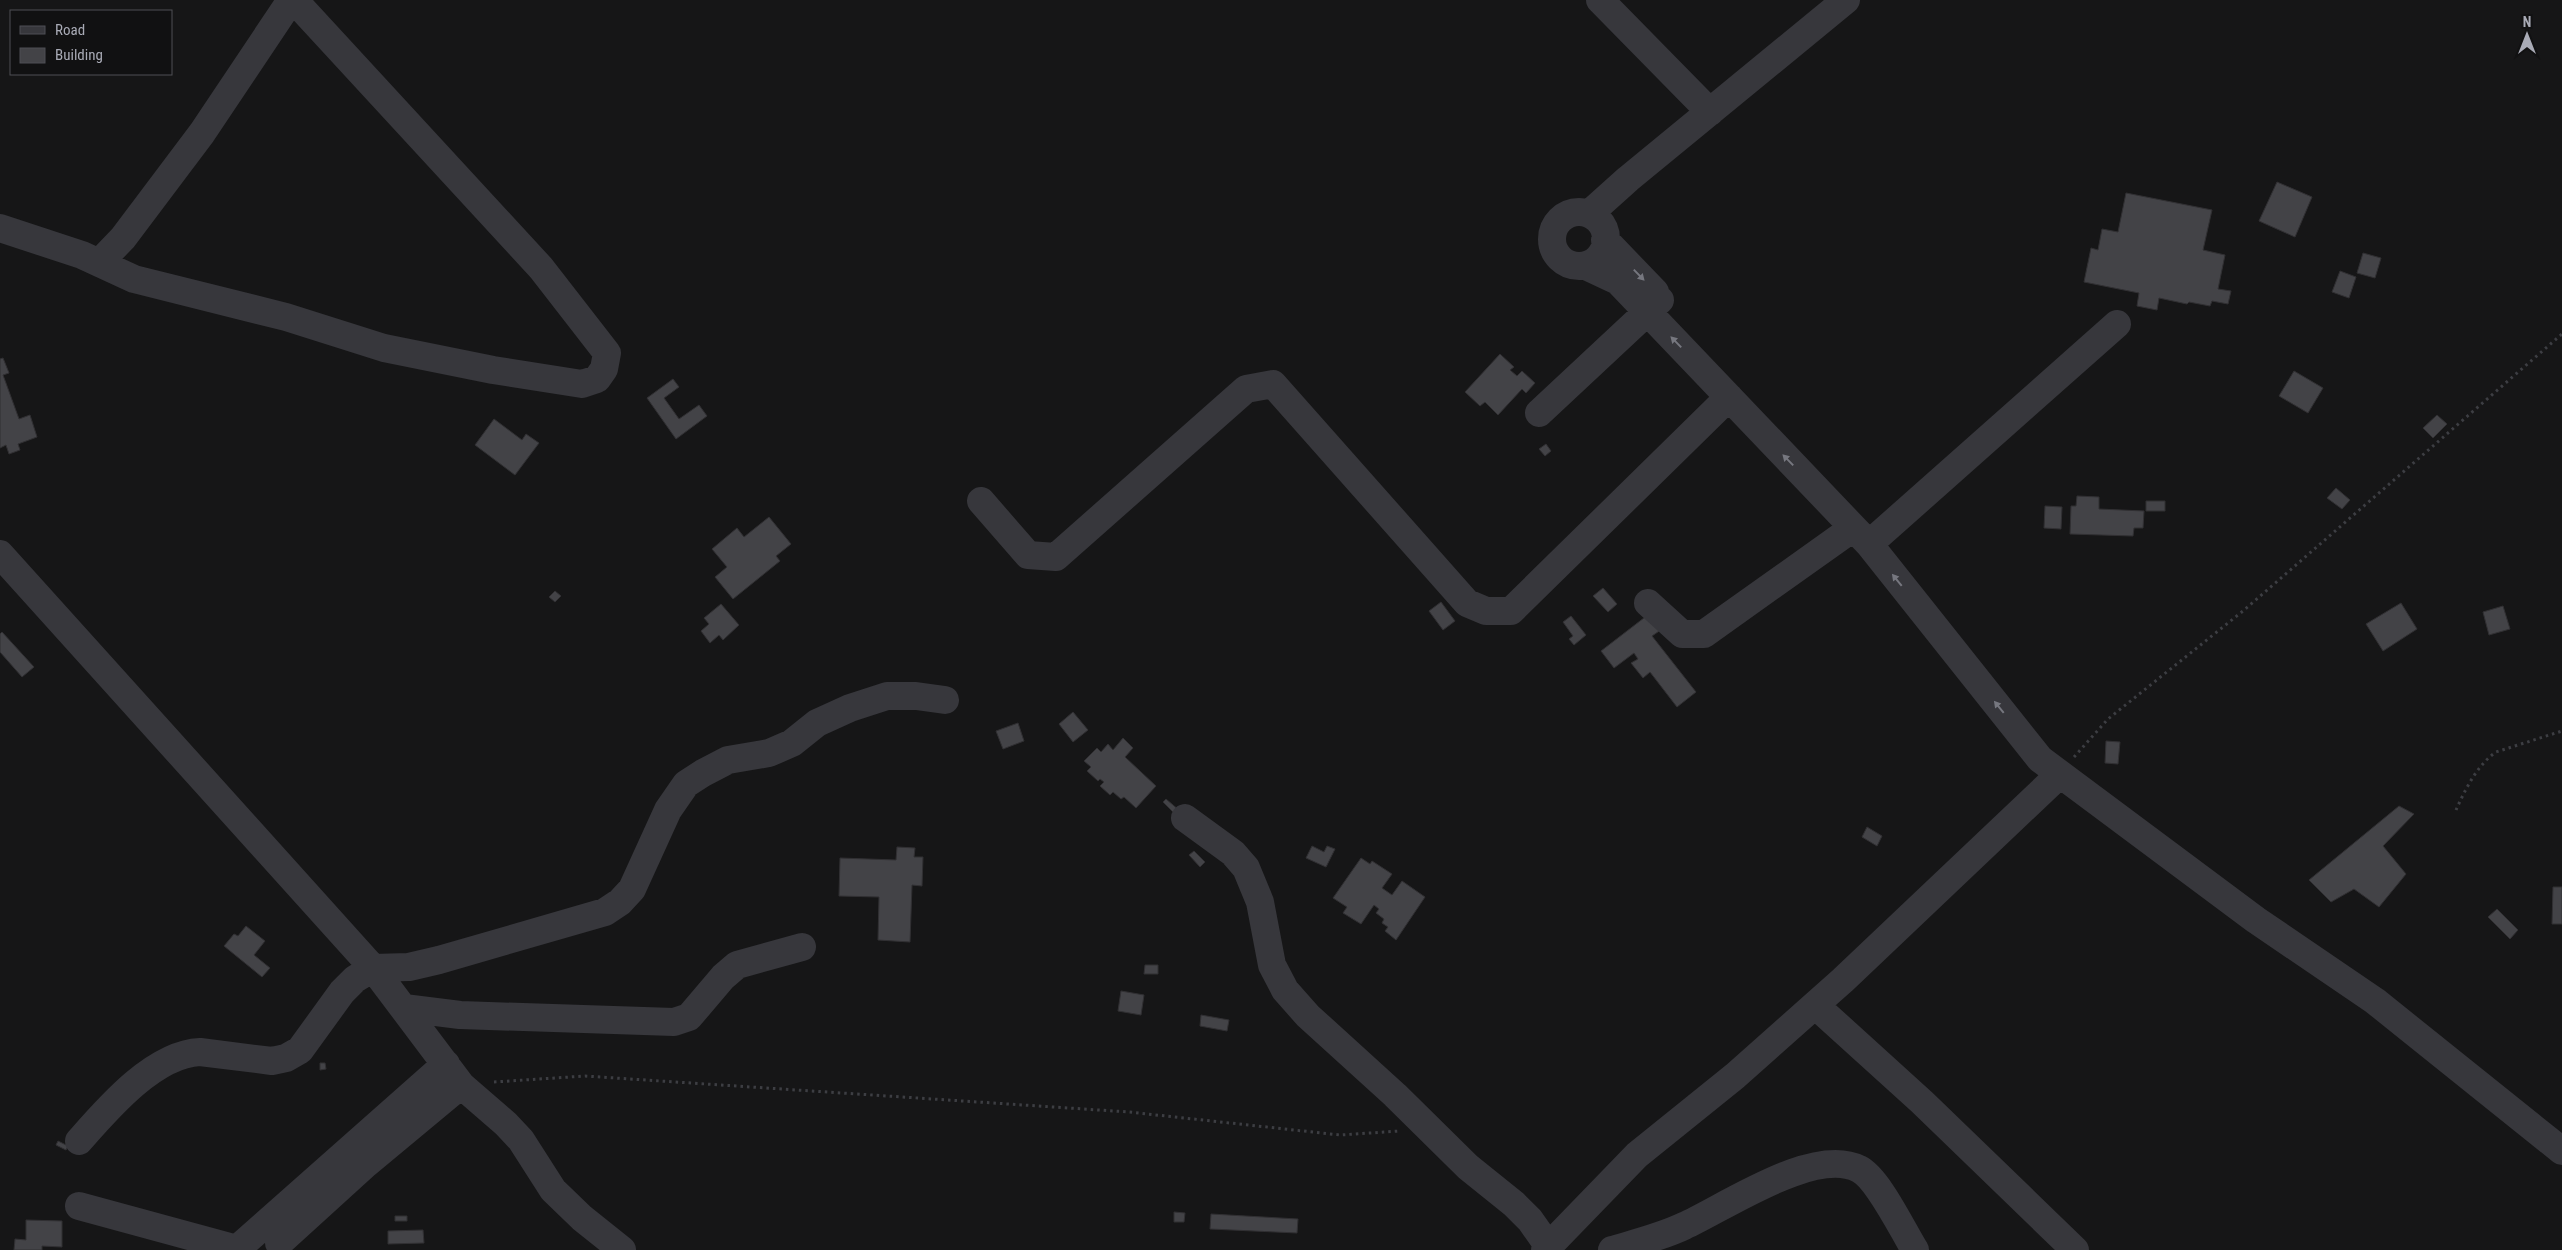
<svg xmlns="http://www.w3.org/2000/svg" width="2562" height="1250" font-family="'Roboto Condensed',sans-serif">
  <rect width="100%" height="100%" fill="#161617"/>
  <path fill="#434347" stroke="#313033" d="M 2277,182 L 2312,197 L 2295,237 L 2259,221 Z
    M 2126,193 L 2212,210 L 2203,250 L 2225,255 L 2218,289 L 2231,291 L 2228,304 L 2212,301 L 2210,306 L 2189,302 L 2187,304 L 2159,298 L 2157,310 L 2137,306 L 2139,293 L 2084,282 L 2091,248 L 2098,250 L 2102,229 L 2118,232 Z
    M 2363,253 L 2381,258 L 2375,278 L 2357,273 Z
    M 2340,271 L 2356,277 L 2349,298 L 2332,292 Z
    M 1500,354 L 1514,367 L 1510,370 L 1517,376 L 1522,371 L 1535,383 L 1526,393 L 1522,389 L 1498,415 L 1485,402 L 1480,406 L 1465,392 Z
    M 3,358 L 9,373 L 3,375 L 19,419 L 30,415 L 37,437 L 18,444 L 20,450 L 9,454 L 6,445 L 0,448 L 0,359 Z
    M 2294,371 L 2323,388 L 2308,413 L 2279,396 Z
    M 673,379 L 679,387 L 664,398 L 679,419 L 699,405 L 707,416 L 676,439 L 647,398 Z
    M 2437,415 L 2447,424 L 2433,438 L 2423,428 Z
    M 494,419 L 522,440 L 526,434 L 539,443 L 515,475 L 475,445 Z
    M 1546,444 L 1551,451 L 1545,456 L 1539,449 Z
    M 2336,488 L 2350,500 L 2342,509 L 2327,498 Z
    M 2077,496 L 2099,497 L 2099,509 L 2144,511 L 2143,528 L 2134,528 L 2133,536 L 2070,534 L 2071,506 L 2076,506 Z
    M 2146,501 L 2165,501 L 2165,511 L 2146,511 Z
    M 2045,506 L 2062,507 L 2061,529 L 2044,528 Z
    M 769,517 L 791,544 L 776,556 L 780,561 L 733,599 L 715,577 L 727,567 L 712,549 L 737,528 L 744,537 Z
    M 1603,588 L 1617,604 L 1608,612 L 1593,596 Z
    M 555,591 L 561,596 L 555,602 L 549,597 Z
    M 1441,602 L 1455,621 L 1443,630 L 1429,611 Z
    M 2401,603 L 2417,629 L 2383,651 L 2366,624 Z
    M 721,604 L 739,625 L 723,640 L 719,635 L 710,643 L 701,631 L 709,624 L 704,618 Z
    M 2503,606 L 2510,629 L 2489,635 L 2483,612 Z
    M 1653,611 L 1665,627 L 1652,636 L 1696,692 L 1677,707 L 1650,672 L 1643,678 L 1631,663 L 1638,659 L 1634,653 L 1614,668 L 1601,651 Z
    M 1571,616 L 1586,635 L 1574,645 L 1569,639 L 1573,636 L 1563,622 Z
    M 2,632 L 34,667 L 22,677 L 0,652 L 0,634 Z
    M 1073,712 L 1088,730 L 1073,742 L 1059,724 Z
    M 1018,723 L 1024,741 L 1003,749 L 996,731 Z
    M 1123,738 L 1133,748 L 1125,757 L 1156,786 L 1136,808 L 1124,797 L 1121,799 L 1113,792 L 1110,795 L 1100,786 L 1104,782 L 1100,779 L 1098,781 L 1087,771 L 1091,767 L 1084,761 L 1097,748 L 1101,752 L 1108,744 L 1113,750 Z
    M 2106,741 L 2120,742 L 2118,764 L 2105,763 Z
    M 1166,799 L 1180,811 L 1176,815 L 1163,802 Z
    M 2399,806 L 2414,814 L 2383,846 L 2406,874 L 2379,907 L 2354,889 L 2331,902 L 2309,880 Z
    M 1867,827 L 1882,836 L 1877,846 L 1862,837 Z
    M 1312,846 L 1324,852 L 1327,846 L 1335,849 L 1326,867 L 1306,858 Z
    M 897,847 L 915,848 L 914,857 L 923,857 L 922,886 L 912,885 L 910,942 L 878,940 L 879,897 L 839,896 L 840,858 L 896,860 Z
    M 1194,851 L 1205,862 L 1200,867 L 1189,855 Z
    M 1361,858 L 1370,864 L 1372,861 L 1392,874 L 1382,888 L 1392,895 L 1402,881 L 1425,897 L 1396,940 L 1385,931 L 1388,927 L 1382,923 L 1384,919 L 1376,913 L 1379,909 L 1374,905 L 1361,924 L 1343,913 L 1347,907 L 1333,898 Z
    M 2553,887 L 2562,887 L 2562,924 L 2552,924 Z
    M 2497,909 L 2518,930 L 2510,939 L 2488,917 Z
    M 246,926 L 265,941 L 254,955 L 270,968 L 262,977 L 224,946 L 234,934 L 238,936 Z
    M 1145,965 L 1158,965 L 1158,974 L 1144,974 Z
    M 1121,991 L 1144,995 L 1141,1015 L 1118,1011 Z
    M 1201,1015 L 1229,1020 L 1227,1031 L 1200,1026 Z
    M 320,1063 L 325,1063 L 326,1069 L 320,1070 Z
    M 58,1141 L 68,1146 L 66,1150 L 56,1145 Z
    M 1174,1212 L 1185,1213 L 1184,1222 L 1174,1222 Z
    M 1211,1214 L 1298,1219 L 1297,1233 L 1210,1229 Z
    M 395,1216 L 407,1216 L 407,1221 L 395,1221 Z
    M 26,1220 L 62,1221 L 62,1247 L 42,1246 L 42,1250 L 14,1250 L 15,1239 L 26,1240 Z
    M 423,1230 L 424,1243 L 388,1244 L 388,1231 Z"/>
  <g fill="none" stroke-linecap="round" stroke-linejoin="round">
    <path stroke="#3d3e43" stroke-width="3" stroke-dasharray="2.5 4" stroke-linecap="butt" d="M 2074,757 L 2108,719 L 2243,611 L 2562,334
      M 2456,810 C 2465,790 2477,765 2496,752 L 2562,731
      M 494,1082 L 585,1076 L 1129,1112 L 1340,1135 L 1400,1131"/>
    <path stroke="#37373c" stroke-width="28" d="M 1600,0 L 1710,112
      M1552 239a27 27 0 1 1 54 0a27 27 0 1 1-54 0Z
      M 1589,214 L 1628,179 L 1846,0
      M 0,228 L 82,255 L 134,279 L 286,317 L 384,348 L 493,370 L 582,384 L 597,379 L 604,369 L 607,353 L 541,268 L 294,0
      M 1605,240 L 1655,292
      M 99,263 L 123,238 L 202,133 L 291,0
      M 1586,266 L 1618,281 L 1869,544 L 2040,759 L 2256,920 L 2375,1001 L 2562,1151
      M 1539,413 L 1660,300
      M 981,501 L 1028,555 L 1056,557 L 1246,389 L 1273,384 L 1467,603 L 1486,611 L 1511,611 L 1729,397
      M 1869,544 L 2117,324
      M 0,554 L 373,968 L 461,1085 L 506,1124 L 521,1140 L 553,1190 L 582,1218 L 622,1250
      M 1648,603 L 1682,634 L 1704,634 L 1853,528
      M 1185,818 L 1233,853 L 1246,868 L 1260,902 L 1272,965 L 1285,990 L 1308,1016 L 1395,1095 L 1468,1167 L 1514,1204 L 1530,1220 L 1549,1247
      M 1815,1005 L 1922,1102 L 2075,1250
      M 404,1008 L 460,1015 L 674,1022 L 689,1017 L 723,977 L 737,965 L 802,947
      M 79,1141 C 108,1108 154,1054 200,1052 L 272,1061 L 286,1058 L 300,1050 L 342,992 L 355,979 L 373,968 L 409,967 L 439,960 L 605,912 L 620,902 L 632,889 L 668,810 L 686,784 L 703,773 L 728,760 L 769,753 L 792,743 L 817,723 L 850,708 L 887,696 L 916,696 L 945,700
      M 79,1206 L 237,1249 L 446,1064
      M 279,1243 L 366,1164 L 461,1085
      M 1545,1250 L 1637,1155 L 1735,1076 L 1843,980 L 2059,775
      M 1612,1250 C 1636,1243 1661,1237 1684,1226 C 1726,1207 1814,1146 1859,1169 C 1878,1178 1903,1231 1915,1250"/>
  </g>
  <defs><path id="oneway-solid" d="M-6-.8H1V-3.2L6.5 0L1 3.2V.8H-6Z" transform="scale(1.25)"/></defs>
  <g fill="#76777f">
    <use href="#oneway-solid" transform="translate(1639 275) rotate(46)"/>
    <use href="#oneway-solid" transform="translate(1676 342) rotate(-134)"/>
    <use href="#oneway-solid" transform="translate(1788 460) rotate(-134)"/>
    <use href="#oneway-solid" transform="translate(1897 580) rotate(-129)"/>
    <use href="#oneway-solid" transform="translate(1999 707) rotate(-129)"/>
  </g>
  <rect x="10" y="10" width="162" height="65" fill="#111112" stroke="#4e4f54"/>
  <rect x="20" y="26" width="25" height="8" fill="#37373c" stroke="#4e4f54"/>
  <text x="55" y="35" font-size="15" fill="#a9abb6">Road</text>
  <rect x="20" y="48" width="25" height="15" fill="#434347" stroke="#4e4f54"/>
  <text x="55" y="60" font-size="15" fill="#a9abb6">Building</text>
  <g transform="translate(2527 35)" stroke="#111112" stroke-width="4" paint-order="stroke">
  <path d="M0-4L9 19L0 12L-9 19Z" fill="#a9abb6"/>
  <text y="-8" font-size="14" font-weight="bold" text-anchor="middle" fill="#a9abb6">N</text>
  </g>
</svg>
